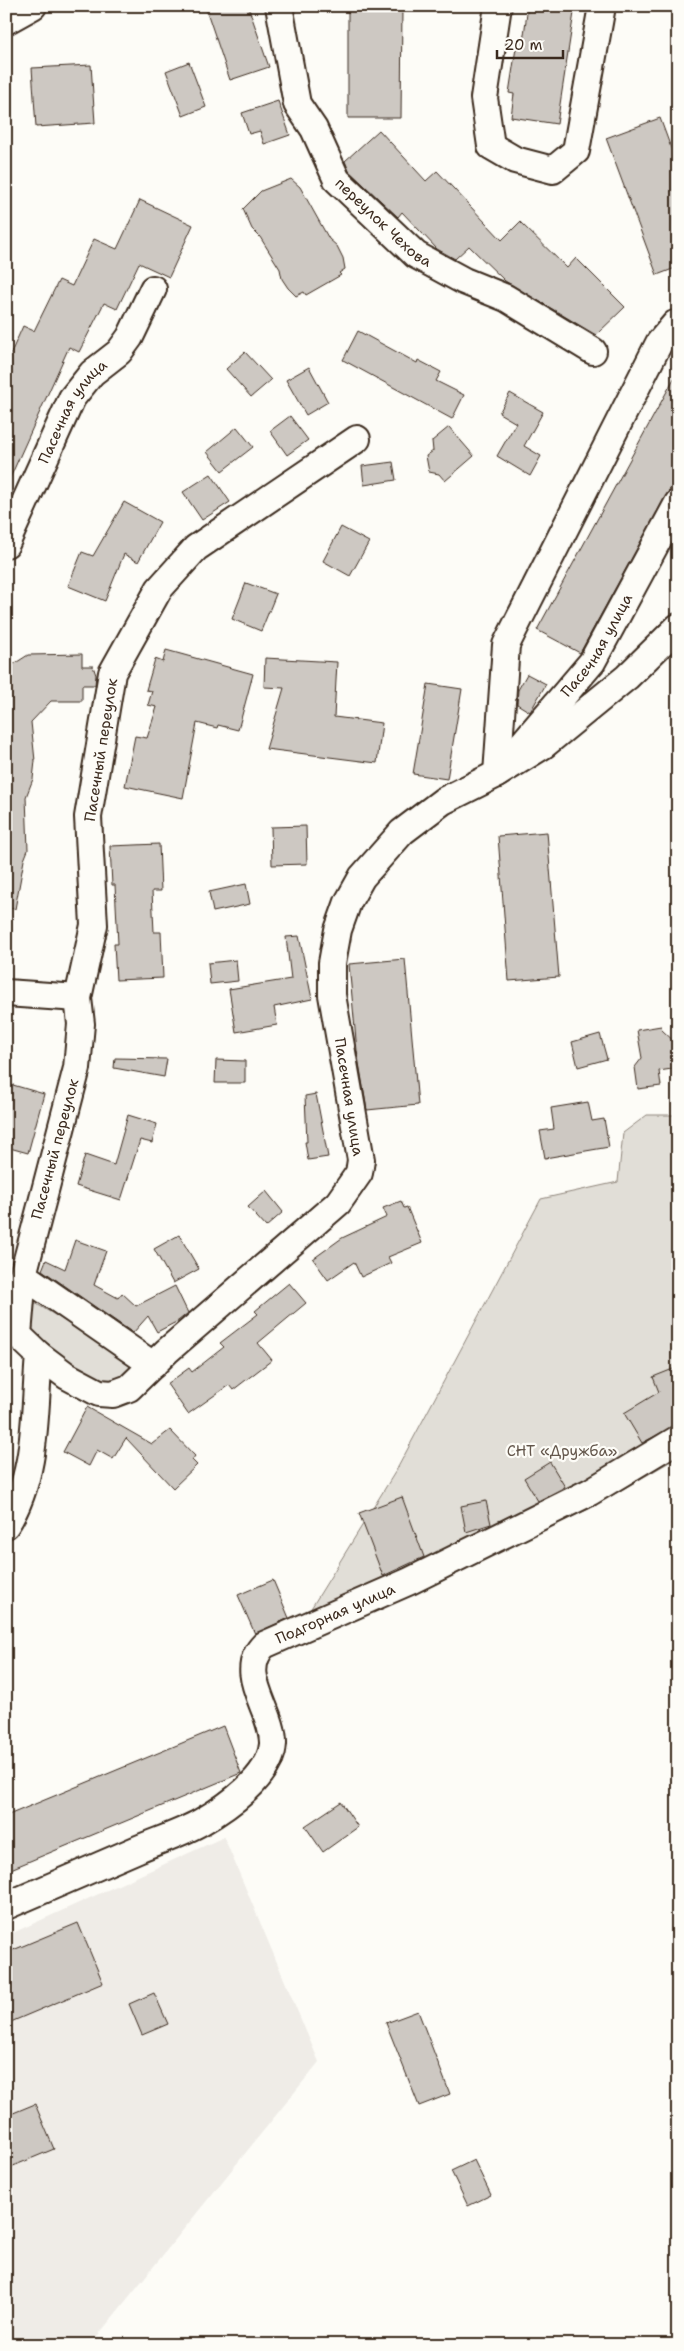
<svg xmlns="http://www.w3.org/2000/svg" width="684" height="2351" font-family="'Shantell Sans',sans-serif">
  <rect width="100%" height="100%" fill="#fdfcf7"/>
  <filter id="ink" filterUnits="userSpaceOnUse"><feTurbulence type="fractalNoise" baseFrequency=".02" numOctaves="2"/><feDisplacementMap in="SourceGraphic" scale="10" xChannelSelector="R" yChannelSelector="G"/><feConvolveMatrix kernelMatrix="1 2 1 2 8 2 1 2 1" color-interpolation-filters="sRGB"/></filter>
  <g filter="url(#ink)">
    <path fill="#efece7" d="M 224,1837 L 319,2062 L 90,2345 L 6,2345 L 6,1936 Z"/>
    <path fill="#e1ded7" stroke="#8e847a" d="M 647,1115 L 678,1115 L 678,1457 L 589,1509 L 286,1649 L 397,1469 L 541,1199 L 618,1182 L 623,1133 Z
      M 31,1302 L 35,1303 L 134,1363 L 132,1374 L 108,1384 L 98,1382 L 40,1343 L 30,1329 Z"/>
    <path fill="#cdc8c2" stroke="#3b2a1e" d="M 205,6 L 248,6 L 269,67 L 230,80 Z
      M 348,6 L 402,6 L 401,118 L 348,118 Z
      M 528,6 L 575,6 L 557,124 L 511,117 L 514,94 L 509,93 L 516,48 L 522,49 Z
      M 189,62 L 206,107 L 183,116 L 166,71 Z
      M 91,65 L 95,123 L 36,127 L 32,68 Z
      M 278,101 L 290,135 L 264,144 L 260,131 L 249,134 L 242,113 Z
      M 660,118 L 678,167 L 678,267 L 657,275 L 606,138 Z
      M 379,130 L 426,181 L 437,171 L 502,240 L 520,222 L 567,268 L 576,258 L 625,307 L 596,335 L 505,281 L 469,246 L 455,259 L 437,249 L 402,212 L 398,217 L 349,171 L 345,161 Z
      M 291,179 L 300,187 L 329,239 L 337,246 L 343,258 L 345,269 L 339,273 L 341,275 L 306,295 L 304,292 L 296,296 L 288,288 L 282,279 L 280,269 L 260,237 L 252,229 L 243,209 L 261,191 Z
      M 140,200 L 193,225 L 169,277 L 139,263 L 117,309 L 104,303 L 79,352 L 69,347 L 6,487 L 6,364 L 23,326 L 34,331 L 59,280 L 72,286 L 94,239 L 117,249 Z
      M 358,331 L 417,363 L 418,360 L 441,372 L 436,381 L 464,395 L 452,419 L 343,360 Z
      M 245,352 L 271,380 L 251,397 L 226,369 Z
      M 309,367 L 328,402 L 306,415 L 286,380 Z
      M 678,371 L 678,474 L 580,653 L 537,630 Z
      M 510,393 L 543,412 L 524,446 L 541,456 L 530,476 L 497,456 L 516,423 L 499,413 Z
      M 290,416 L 308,440 L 287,455 L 270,431 Z
      M 237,427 L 253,447 L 222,471 L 207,452 Z
      M 449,427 L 474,456 L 445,481 L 439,474 L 429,472 L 426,456 L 433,451 L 432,441 Z
      M 393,462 L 396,480 L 364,485 L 362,466 Z
      M 211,474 L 230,502 L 202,520 L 183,492 Z
      M 124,502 L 160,522 L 138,562 L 124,554 L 105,601 L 68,586 L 82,552 L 93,556 Z
      M 341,527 L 369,542 L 350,576 L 323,561 Z
      M 246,583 L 276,594 L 261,631 L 232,619 Z
      M 166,650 L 253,674 L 238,730 L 218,725 L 217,728 L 197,723 L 183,798 L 125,786 L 135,736 L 147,738 L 157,707 L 148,705 L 152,691 L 146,690 L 155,659 L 163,662 Z
      M 82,654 L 82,666 L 93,666 L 96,675 L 95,685 L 82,685 L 82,701 L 51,701 L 31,722 L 35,761 L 33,779 L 26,797 L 28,850 L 24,860 L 15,909 L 6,908 L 6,669 L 28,655 Z
      M 265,658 L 337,662 L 334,717 L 382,723 L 377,763 L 266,749 L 284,688 L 264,687 Z
      M 527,674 L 546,684 L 530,712 L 517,704 L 518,690 Z
      M 428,684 L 462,689 L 447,779 L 413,774 Z
      M 306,826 L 307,864 L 272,865 L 271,827 Z
      M 547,832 L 559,977 L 509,981 L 498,836 Z
      M 159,844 L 161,891 L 152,891 L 154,932 L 161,932 L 163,978 L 116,980 L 114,944 L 118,944 L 115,885 L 112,885 L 110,846 Z
      M 246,884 L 250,904 L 213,912 L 209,892 Z
      M 299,936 L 312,999 L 274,1007 L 277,1025 L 236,1032 L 229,989 L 291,979 L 286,937 Z
      M 405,959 L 418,1105 L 367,1110 L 357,1051 L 349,964 Z
      M 236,960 L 238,981 L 210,984 L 208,963 Z
      M 661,1026 L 662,1030 L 678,1045 L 678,1068 L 659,1071 L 661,1086 L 638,1089 L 635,1067 L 642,1058 L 637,1030 Z
      M 600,1034 L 607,1059 L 578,1067 L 572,1042 Z
      M 115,1058 L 167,1059 L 164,1077 L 114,1068 Z
      M 216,1060 L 245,1061 L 245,1083 L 215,1083 Z
      M 6,1083 L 44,1094 L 28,1153 L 6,1147 Z
      M 316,1094 L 328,1157 L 308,1160 L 305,1142 L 307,1142 L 305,1096 Z
      M 588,1102 L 592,1121 L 604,1119 L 609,1147 L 545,1158 L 540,1131 L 554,1129 L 551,1108 Z
      M 128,1115 L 157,1124 L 152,1143 L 140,1140 L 121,1200 L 76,1186 L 85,1155 L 114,1165 Z
      M 266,1191 L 283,1212 L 266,1227 L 248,1207 Z
      M 401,1201 L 404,1208 L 407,1207 L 422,1243 L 388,1257 L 391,1263 L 361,1277 L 354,1262 L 328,1280 L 313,1259 L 342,1238 L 387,1217 L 383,1208 Z
      M 179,1235 L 199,1269 L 173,1283 L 154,1249 Z
      M 75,1240 L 106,1251 L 94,1285 L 118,1298 L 122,1293 L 136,1306 L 175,1286 L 188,1313 L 178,1321 L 157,1332 L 148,1316 L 133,1333 L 42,1270 L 46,1260 L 65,1269 Z
      M 289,1283 L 306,1303 L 258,1343 L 272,1360 L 233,1390 L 229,1385 L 188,1414 L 167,1384 L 189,1368 L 192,1372 L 224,1347 L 220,1343 L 258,1314 L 255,1311 Z
      M 678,1367 L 678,1424 L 642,1443 L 624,1413 L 659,1392 L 653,1377 Z
      M 87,1407 L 152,1444 L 170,1430 L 195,1456 L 192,1460 L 197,1465 L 173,1488 L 126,1438 L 113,1459 L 97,1450 L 89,1466 L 63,1452 Z
      M 550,1462 L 565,1487 L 538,1501 L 524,1478 Z
      M 402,1497 L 424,1557 L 383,1576 L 359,1513 Z
      M 486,1501 L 491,1524 L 466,1532 L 461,1506 Z
      M 273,1580 L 289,1618 L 255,1634 L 238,1595 Z
      M 223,1726 L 241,1773 L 6,1871 L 6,1816 Z
      M 341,1802 L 358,1827 L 323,1852 L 305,1826 Z
      M 78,1923 L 103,1983 L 6,2024 L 6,1953 Z
      M 154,1993 L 168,2024 L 142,2035 L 129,2004 Z
      M 418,2011 L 450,2094 L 419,2106 L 386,2023 Z
      M 35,2104 L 54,2149 L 6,2169 L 6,2116 Z
      M 474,2160 L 491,2195 L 468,2206 L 451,2171 Z"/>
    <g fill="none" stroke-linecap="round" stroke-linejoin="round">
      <defs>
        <g id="minor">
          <path id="s1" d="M 279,6 L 297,104 L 314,129 L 337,180 L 416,255 L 464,281 L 506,298 L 593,351"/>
          <path d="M 498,6 L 484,98 L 491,146 L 515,160 L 553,170 L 576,151 L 602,6"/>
          <path d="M 6,21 L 33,6"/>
          <path d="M 357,439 L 196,548 L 159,589 L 112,673 L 88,817 L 94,925 L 78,998 L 81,1024 L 77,1068 L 23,1275 L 18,1335 L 39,1355 L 67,1376 L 99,1393 L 113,1394 L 129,1388 L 167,1351 L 338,1203 L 359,1173 L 361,1160 L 332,995 L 332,963 L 338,930 L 348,902 L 362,877 L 402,832 L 443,801 L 497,774 L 544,745 L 627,677 L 678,627"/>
          <path id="s2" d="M 6,544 L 72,398 L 92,373 L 119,352 L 130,337 L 153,289"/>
          <path id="s3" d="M 512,756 L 592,662 L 678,503"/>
          <path d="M 497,774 L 506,645 L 659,343 L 675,324 L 678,325"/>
          <path d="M 6,993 L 78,998"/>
          <path d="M 23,1275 L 153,1365"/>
          <path d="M 6,1525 C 38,1475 34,1412 39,1355"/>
          <path id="s4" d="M 6,1906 C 50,1887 94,1868 138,1849 C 159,1840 182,1833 201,1822 C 227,1807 271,1777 273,1744 C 274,1710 235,1674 264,1645 L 410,1581 L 590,1492 L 678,1439"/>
        </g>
      </defs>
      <use href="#minor" stroke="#3b2a1e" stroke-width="30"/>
      <use href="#minor" stroke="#fdfcf7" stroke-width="26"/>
    </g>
  </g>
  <g text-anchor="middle" stroke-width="4.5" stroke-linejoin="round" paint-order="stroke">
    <g font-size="15" fill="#3b2a1e" stroke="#fdfcf7">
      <text dy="5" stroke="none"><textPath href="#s1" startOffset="249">переулок Чехова</textPath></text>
      <text dy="5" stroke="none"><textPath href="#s2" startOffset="149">Пасечная улица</textPath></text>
      <text dy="5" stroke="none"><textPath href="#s3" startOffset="140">Пасечная улица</textPath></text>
      <text transform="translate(101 750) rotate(-81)" y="5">Пасечный переулок</text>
      <text transform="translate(349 1097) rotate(81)" y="5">Пасечная улица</text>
      <text transform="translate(55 1149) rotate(-75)" y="5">Пасечный переулок</text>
      <text dy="5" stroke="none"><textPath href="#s4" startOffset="505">Подгорная улица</textPath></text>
    </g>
    <g font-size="15" fill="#64574c" stroke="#fdfcf7">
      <text x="562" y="1456">СНТ «Дружба»</text>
    </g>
  </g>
  <rect width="684" height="2351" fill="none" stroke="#fdfcf7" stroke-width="25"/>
  <rect x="12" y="12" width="659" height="2326" fill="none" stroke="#3b2a1e" stroke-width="2" filter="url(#ink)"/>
  <path d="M497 50v8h66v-8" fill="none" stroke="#3b2a1e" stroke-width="2.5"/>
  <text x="504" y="50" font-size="15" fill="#3b2a1e" stroke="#fdfcf7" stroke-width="4" paint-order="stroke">20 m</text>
</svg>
